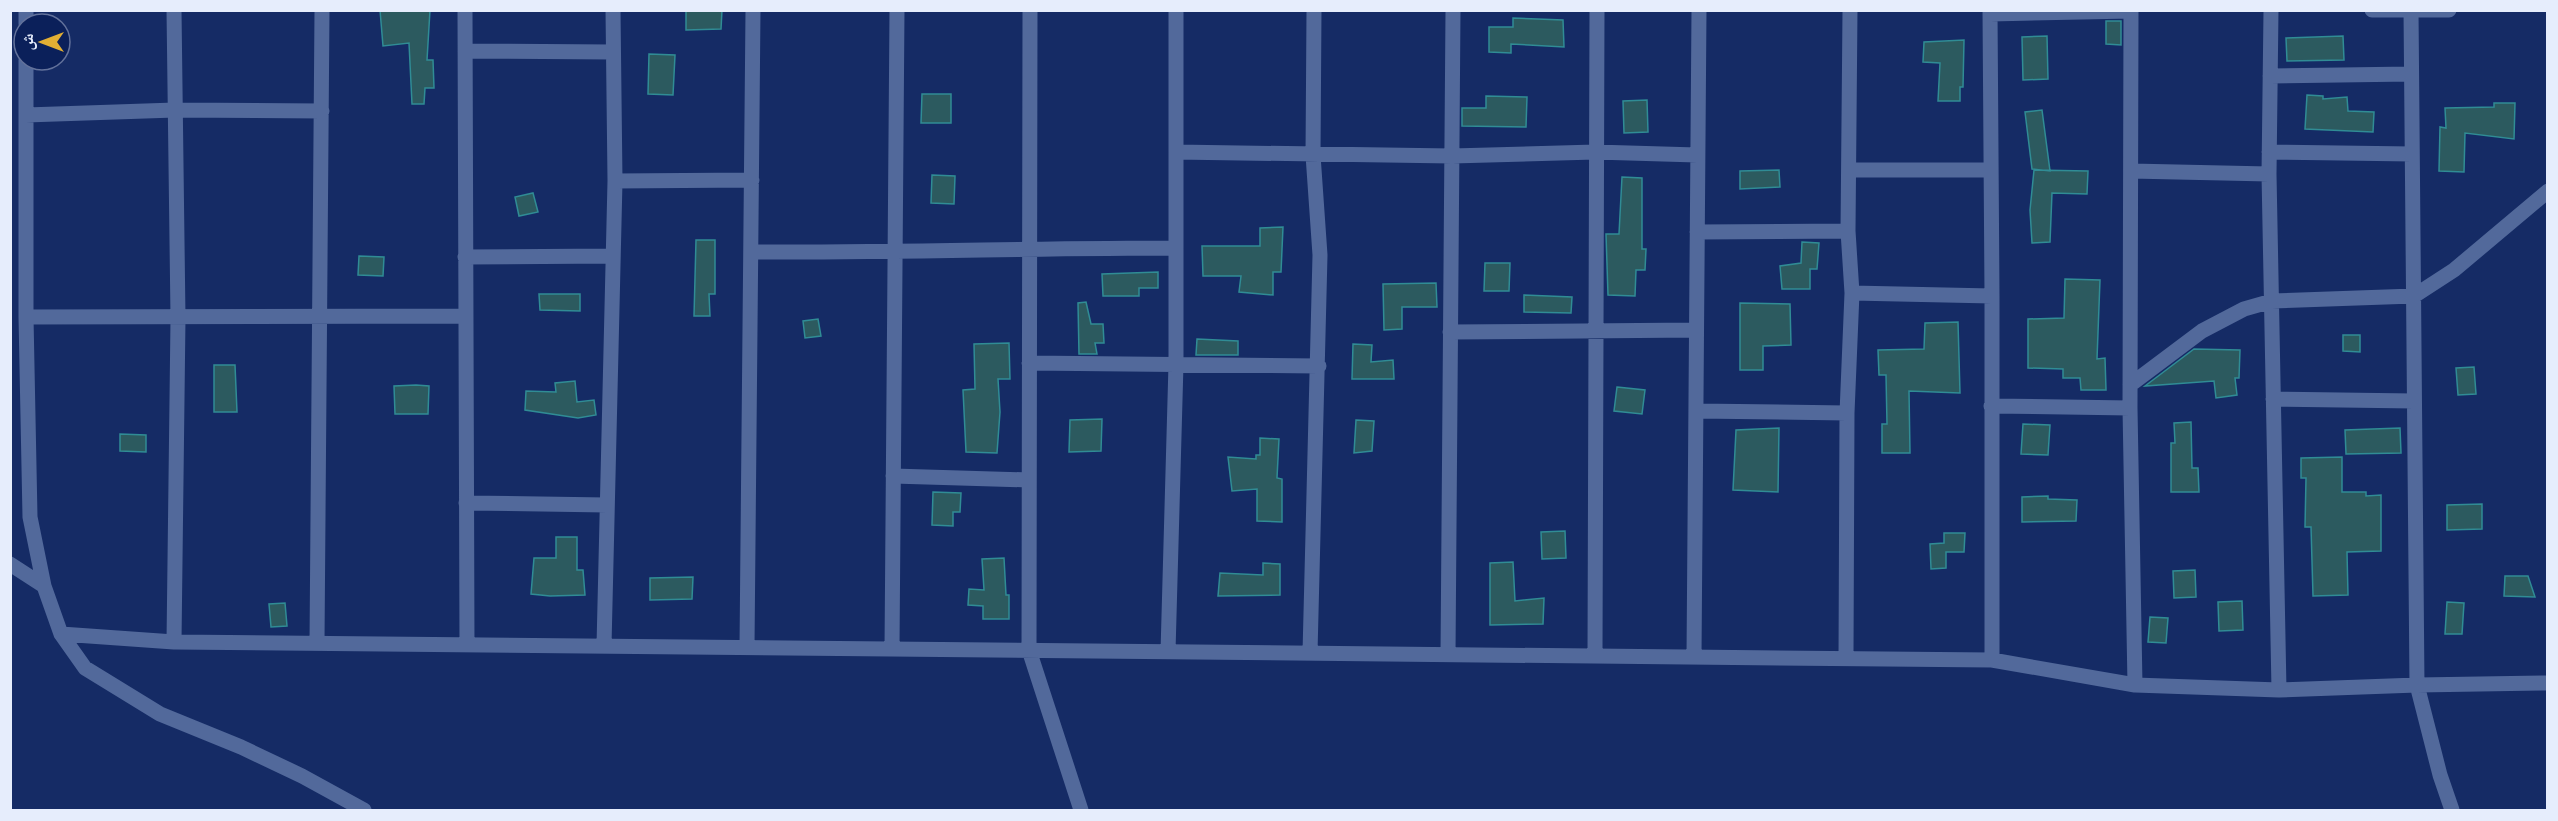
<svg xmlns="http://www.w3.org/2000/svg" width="2558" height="821" font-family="'Open Sans','Noto Naskh Arabic',sans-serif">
  <rect width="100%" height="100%" fill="#152b65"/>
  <path fill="#2c5a5f" stroke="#308c95" stroke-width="1.5" d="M 380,10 L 430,10 L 427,60 L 433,60 L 434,88 L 425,88 L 424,104 L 412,104 L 409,43 L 383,46 Z
    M 686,10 L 722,10 L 721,29 L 686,30 Z
    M 1513,18 L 1563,20 L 1564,47 L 1511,44 L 1511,53 L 1489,52 L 1489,27 L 1513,27 Z
    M 2106,21 L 2121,21 L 2121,45 L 2106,44 Z
    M 2047,36 L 2048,79 L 2023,80 L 2022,37 Z
    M 2343,36 L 2344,60 L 2287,61 L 2286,38 Z
    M 1964,40 L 1963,87 L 1960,87 L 1960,101 L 1938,101 L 1940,63 L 1923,62 L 1924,42 Z
    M 649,54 L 675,55 L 673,95 L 648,94 Z
    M 922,94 L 951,94 L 951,123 L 921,123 Z
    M 2307,95 L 2323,96 L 2323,99 L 2347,97 L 2348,111 L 2374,112 L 2373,132 L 2305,129 Z
    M 1486,96 L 1527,97 L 1526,127 L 1462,126 L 1462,108 L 1486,108 Z
    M 1647,100 L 1648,132 L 1624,133 L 1623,101 Z
    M 2494,103 L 2515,103 L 2514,139 L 2465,133 L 2464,172 L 2439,171 L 2440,127 L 2446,128 L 2445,108 L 2494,107 Z
    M 2042,110 L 2050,171 L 2032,169 L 2025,112 Z
    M 1779,170 L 1780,187 L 1740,189 L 1740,171 Z
    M 2034,170 L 2088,171 L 2087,194 L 2052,193 L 2050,242 L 2032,243 L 2030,210 Z
    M 932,175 L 955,176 L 954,204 L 931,203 Z
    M 1622,177 L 1642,178 L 1642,249 L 1646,249 L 1645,270 L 1636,270 L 1635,296 L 1608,295 L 1606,234 L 1619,234 Z
    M 533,193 L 538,212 L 519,216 L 515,197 Z
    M 1283,227 L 1281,272 L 1273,272 L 1273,295 L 1239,292 L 1241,276 L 1203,276 L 1202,246 L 1260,246 L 1260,228 Z
    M 696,240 L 715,240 L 715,294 L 709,294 L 710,316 L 694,316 Z
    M 1802,242 L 1819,243 L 1817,269 L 1810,269 L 1810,289 L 1782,289 L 1780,266 L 1801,263 Z
    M 359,256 L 384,257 L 383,276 L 358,275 Z
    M 1485,263 L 1510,263 L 1509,291 L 1484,291 Z
    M 1158,272 L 1158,288 L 1139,288 L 1139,296 L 1103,296 L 1102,274 Z
    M 2065,279 L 2100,280 L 2097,359 L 2105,358 L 2106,390 L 2081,390 L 2080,378 L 2063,378 L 2063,369 L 2028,368 L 2028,319 L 2064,318 Z
    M 1436,283 L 1437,307 L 1402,307 L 1402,329 L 1384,330 L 1383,284 Z
    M 539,294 L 580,294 L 580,311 L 540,310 Z
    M 1524,295 L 1572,297 L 1571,313 L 1524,312 Z
    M 1086,302 L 1091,324 L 1103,324 L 1104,343 L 1095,343 L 1097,354 L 1079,354 L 1078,303 Z
    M 1740,303 L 1790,304 L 1791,345 L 1763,346 L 1763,370 L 1740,370 Z
    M 818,319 L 821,336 L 805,338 L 803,321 Z
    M 1958,322 L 1960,393 L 1909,391 L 1910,453 L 1882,453 L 1882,424 L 1887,424 L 1886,375 L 1879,375 L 1878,350 L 1924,349 L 1925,323 Z
    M 2343,335 L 2360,335 L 2360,352 L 2343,351 Z
    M 1197,339 L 1238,341 L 1238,355 L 1196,355 Z
    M 1009,343 L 1010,379 L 998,379 L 1000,412 L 997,453 L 966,452 L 963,390 L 975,389 L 974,344 Z
    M 1353,344 L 1372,345 L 1371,362 L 1393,360 L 1394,379 L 1352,379 Z
    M 2194,349 L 2240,350 L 2239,378 L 2235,378 L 2237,395 L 2216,398 L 2214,381 L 2145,386 Z
    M 214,365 L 235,365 L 237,412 L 214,412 Z
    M 2474,367 L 2476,394 L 2458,395 L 2456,368 Z
    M 575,381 L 577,402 L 594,400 L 596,415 L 578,418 L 525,410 L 526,391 L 556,392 L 555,383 Z
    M 416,385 L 429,386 L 428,414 L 395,414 L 394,386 Z
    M 1617,387 L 1645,390 L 1642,414 L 1614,411 Z
    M 1102,419 L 1101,451 L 1069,452 L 1070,420 Z
    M 1356,420 L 1374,421 L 1372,451 L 1354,453 Z
    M 2191,422 L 2192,468 L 2198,468 L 2199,492 L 2171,492 L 2171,443 L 2175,443 L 2174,423 Z
    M 2023,424 L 2050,425 L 2048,455 L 2021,454 Z
    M 1779,428 L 1778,492 L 1733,490 L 1736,430 Z
    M 2400,428 L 2401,453 L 2346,454 L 2345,430 Z
    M 120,434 L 146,435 L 146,452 L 120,451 Z
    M 1260,438 L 1279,439 L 1277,478 L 1282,479 L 1282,522 L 1257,521 L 1257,489 L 1232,491 L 1228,457 L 1256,459 L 1256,455 L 1260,455 Z
    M 2342,457 L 2342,492 L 2366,492 L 2366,496 L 2381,495 L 2381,551 L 2347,552 L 2348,595 L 2313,596 L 2311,527 L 2305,527 L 2306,478 L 2301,478 L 2301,458 Z
    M 933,492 L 961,493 L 960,512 L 953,512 L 953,526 L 932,525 Z
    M 2048,496 L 2048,499 L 2077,500 L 2076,521 L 2022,522 L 2022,497 Z
    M 2482,504 L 2482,529 L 2447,530 L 2447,505 Z
    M 1565,531 L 1566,558 L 1542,559 L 1541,532 Z
    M 1944,533 L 1965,533 L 1964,552 L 1946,552 L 1946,568 L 1931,569 L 1930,544 L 1944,543 Z
    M 556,537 L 577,537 L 577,570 L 583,570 L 585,595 L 550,596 L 531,594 L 534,558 L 556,558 Z
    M 1004,558 L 1006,595 L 1009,595 L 1009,619 L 983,619 L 983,606 L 968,605 L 969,589 L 984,590 L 982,559 Z
    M 1513,562 L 1515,601 L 1544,598 L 1543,624 L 1490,625 L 1490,563 Z
    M 1263,563 L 1280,564 L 1280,595 L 1218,596 L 1220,573 L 1263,575 Z
    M 2195,570 L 2196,597 L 2174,598 L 2173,571 Z
    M 2505,576 L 2528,576 L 2535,597 L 2504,596 Z
    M 693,577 L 692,599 L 650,600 L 650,578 Z
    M 2242,601 L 2243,630 L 2219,631 L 2218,602 Z
    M 2447,602 L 2464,603 L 2462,634 L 2445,634 Z
    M 285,603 L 287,626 L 271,627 L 269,604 Z
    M 2150,617 L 2168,618 L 2166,643 L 2148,642 Z"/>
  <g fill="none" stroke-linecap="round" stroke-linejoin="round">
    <path stroke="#52699b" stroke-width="15" d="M 465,10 L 467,645
      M 1030,10 L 1029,650 L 1081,810
      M 1990,10 L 1992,296 L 1992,660
      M 2131,10 L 2130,408 L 2135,685
      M 2271,10 L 2269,174 L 2279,690
      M 2372,10 L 2449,10
      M 2411,10 L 2417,685 L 2548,683
      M 1990,14 L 2131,11
      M 26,24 L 26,10
      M 465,51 L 612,52
      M 26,60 L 26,317 L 30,517 L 44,586 L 61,634 L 85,668 L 160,714 L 241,747 L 302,776 L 364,810
      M 2270,76 L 2411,74
      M 26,115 L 175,110 L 322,111
      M 1176,152 L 1452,156 L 1595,152 L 1697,155
      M 2269,152 L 2412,154
      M 1849,170 L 1990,170
      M 2131,171 L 2269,174
      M 615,181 L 752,180
      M 1697,232 L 1848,231
      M 751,252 C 892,253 1034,248 1176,248
      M 465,257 L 612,256
      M 1852,293 L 1992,296
      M 26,317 L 465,316
      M 1450,332 L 1695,330
      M 1029,363 L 1319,366
      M 2130,385 L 2202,331 L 2244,309 L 2272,301 L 2414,296 L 2454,270 L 2548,191
      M 2273,399 L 2414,401
      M 1991,406 L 2130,408
      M 1696,411 L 1847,413
      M 893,476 L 1029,480
      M 466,503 L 607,505
      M 10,564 L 44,586
      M 61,634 L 174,642 L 1992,660 L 2135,685 L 2279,690 L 2417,685 L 2440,775 L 2452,810
      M 174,642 L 178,318 L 174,10
      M 317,643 L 322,10
      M 604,646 L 615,181 L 613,10
      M 747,647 L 753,10
      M 892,649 L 897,10
      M 1168,652 L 1176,364 L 1176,10
      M 1310,653 L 1320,255 L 1313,155 L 1314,10
      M 1448,655 L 1453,10
      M 1595,656 L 1597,10
      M 1694,657 L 1699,10
      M 1846,658 L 1847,413 L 1852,293 L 1848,231 L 1850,10"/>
  </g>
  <rect width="2558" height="821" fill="none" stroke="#e6edfc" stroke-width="24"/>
  <g transform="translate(42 42) rotate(270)"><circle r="28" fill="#0b205a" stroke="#63729b" stroke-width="1.5"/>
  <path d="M0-4.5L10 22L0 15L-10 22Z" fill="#e2af34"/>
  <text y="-9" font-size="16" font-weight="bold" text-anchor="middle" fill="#e6edfc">ش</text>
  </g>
</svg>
